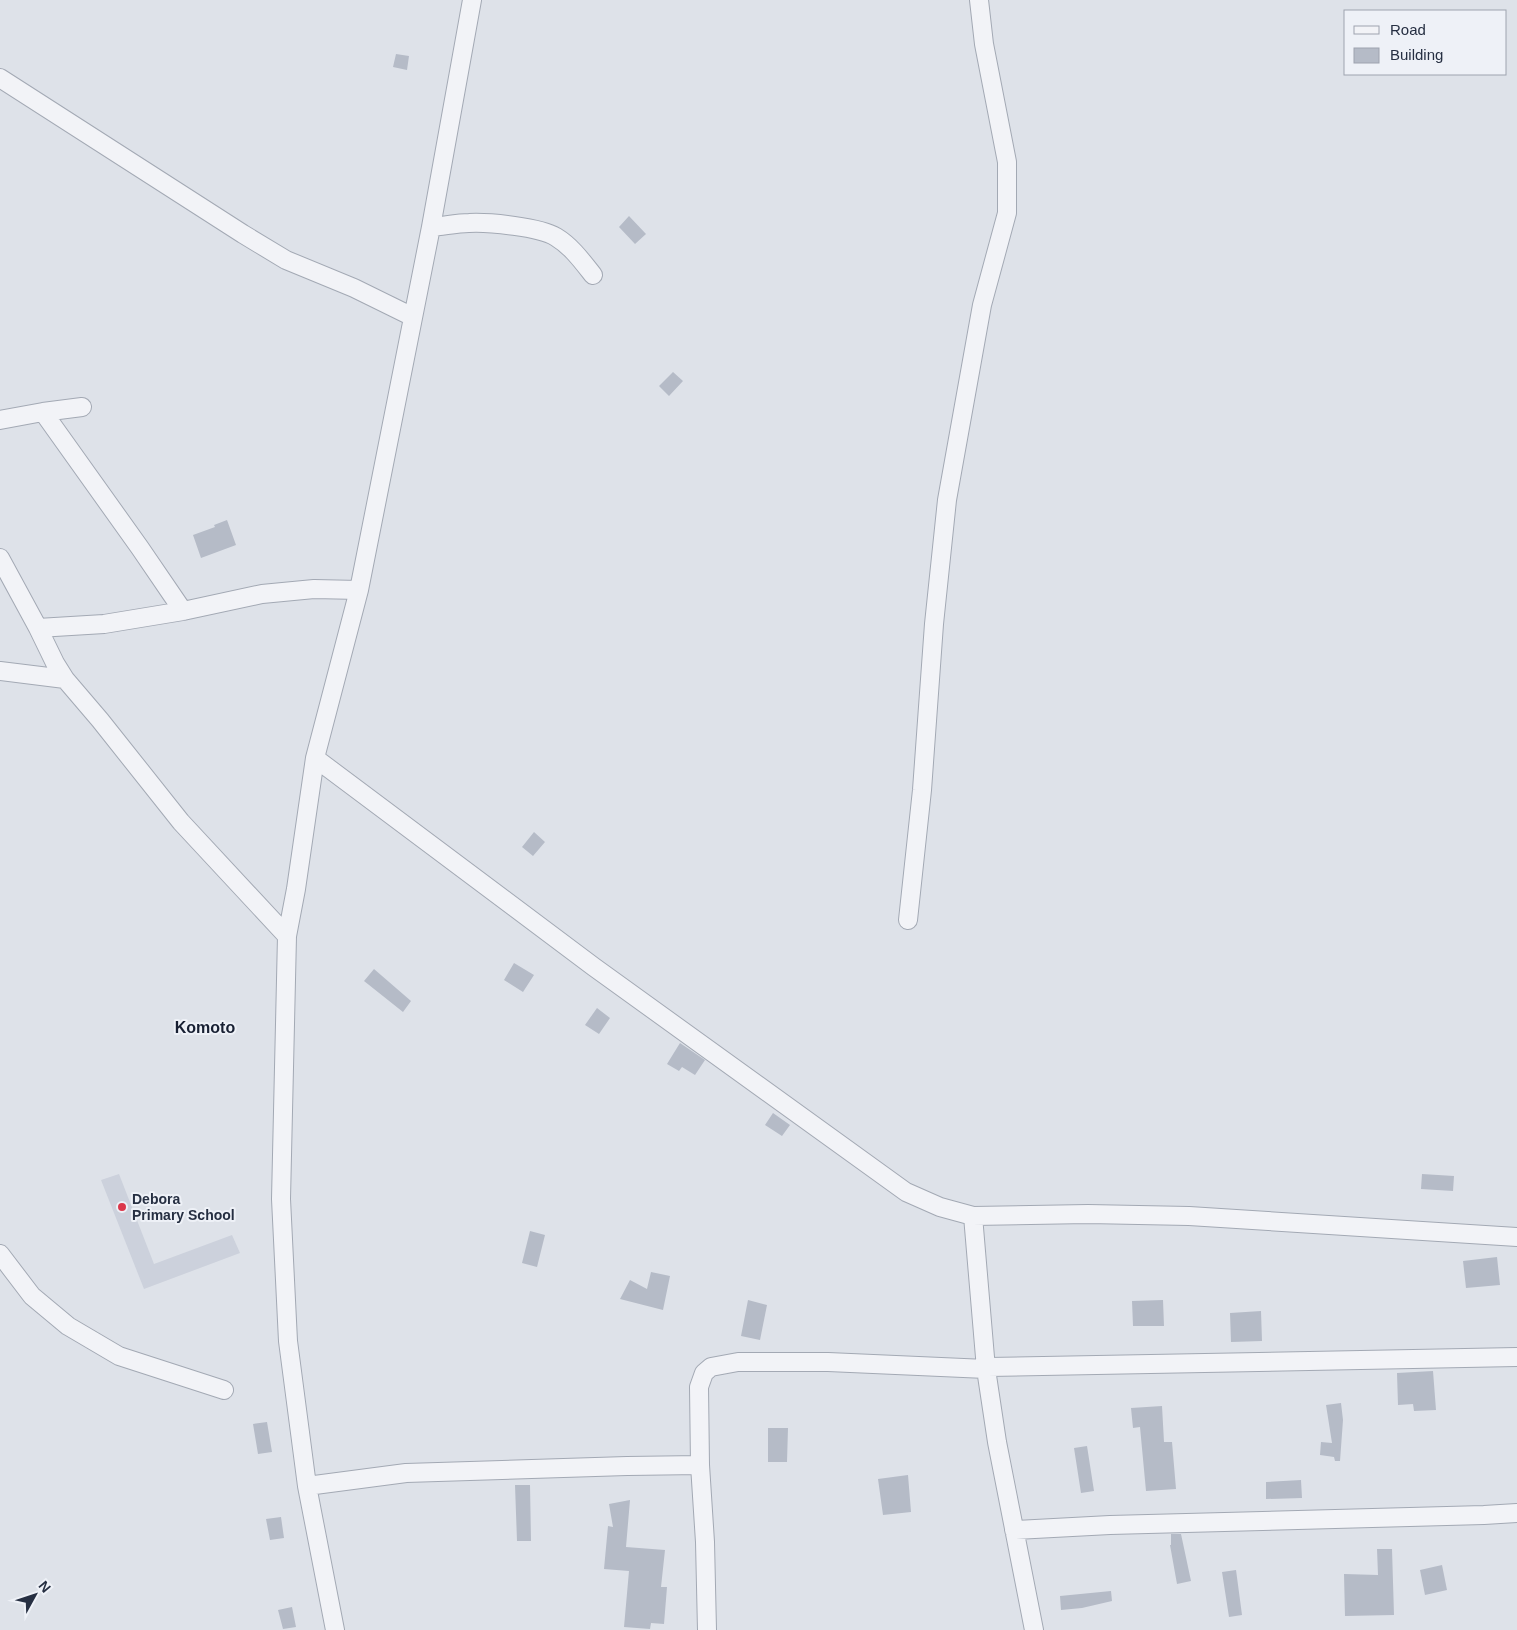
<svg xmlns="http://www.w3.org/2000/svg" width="1517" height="1630" font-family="Helvetica,sans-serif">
  <rect width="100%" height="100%" fill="#dee2e9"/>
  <path fill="#ccd1dc" d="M 119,1174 L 154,1264 L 232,1235 L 240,1253 L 144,1289 L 101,1180 Z"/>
  <path fill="#b5bbc7" d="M 396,54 L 409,56 L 407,70 L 393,67 Z
    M 629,216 L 646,234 L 635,244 L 619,227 Z
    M 673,372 L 683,381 L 669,396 L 659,386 Z
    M 227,520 L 236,545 L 201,558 L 193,535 L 215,527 L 214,525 Z
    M 534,832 L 545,842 L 533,856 L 522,847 Z
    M 514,963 L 534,975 L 523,992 L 504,980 Z
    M 374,969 L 411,1001 L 403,1012 L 364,981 Z
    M 597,1008 L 610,1018 L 599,1034 L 585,1025 Z
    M 680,1043 L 705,1060 L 695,1075 L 682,1067 L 679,1071 L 667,1064 Z
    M 773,1113 L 790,1125 L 782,1136 L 765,1125 Z
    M 1422,1174 L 1454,1176 L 1453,1191 L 1421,1189 Z
    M 530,1231 L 545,1235 L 537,1267 L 522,1263 Z
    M 1497,1257 L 1500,1285 L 1466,1288 L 1463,1261 Z
    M 651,1272 L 670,1276 L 663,1310 L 620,1299 L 630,1280 L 647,1289 Z
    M 748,1300 L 767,1305 L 760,1340 L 741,1336 Z
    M 1163,1300 L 1164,1326 L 1133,1326 L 1132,1301 Z
    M 1261,1311 L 1262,1341 L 1231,1342 L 1230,1313 Z
    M 1433,1371 L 1436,1410 L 1414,1411 L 1413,1404 L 1398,1405 L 1397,1373 Z
    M 1341,1403 L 1343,1420 L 1340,1461 L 1335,1461 L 1334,1457 L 1320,1455 L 1321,1442 L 1332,1443 L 1326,1405 Z
    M 1162,1406 L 1164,1442 L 1172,1442 L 1176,1489 L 1146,1491 L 1140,1427 L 1133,1428 L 1131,1408 Z
    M 267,1422 L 272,1452 L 258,1454 L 253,1424 Z
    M 768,1428 L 788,1428 L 787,1462 L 768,1462 Z
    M 1087,1446 L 1094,1491 L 1081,1493 L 1074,1448 Z
    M 908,1475 L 911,1512 L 883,1515 L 878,1479 Z
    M 1301,1480 L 1302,1498 L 1266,1499 L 1266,1482 Z
    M 515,1485 L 530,1485 L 531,1541 L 517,1541 Z
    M 630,1500 L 626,1547 L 665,1550 L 661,1587 L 667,1587 L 664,1624 L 651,1623 L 650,1629 L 624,1627 L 629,1571 L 604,1569 L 608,1526 L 613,1527 L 609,1504 Z
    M 281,1517 L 284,1538 L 270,1540 L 266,1519 Z
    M 1171,1534 L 1181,1534 L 1191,1581 L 1177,1584 L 1170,1545 L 1171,1545 Z
    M 1377,1549 L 1392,1549 L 1394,1615 L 1345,1616 L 1344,1574 L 1378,1575 Z
    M 1442,1565 L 1447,1590 L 1425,1595 L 1420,1570 Z
    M 1236,1570 L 1242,1615 L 1229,1617 L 1222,1572 Z
    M 1111,1591 L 1112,1601 L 1082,1608 L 1061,1610 L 1060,1596 Z
    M 292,1607 L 296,1627 L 283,1629 L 278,1610 Z"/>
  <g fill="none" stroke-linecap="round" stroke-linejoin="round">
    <defs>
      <path id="minor" d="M 0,78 L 243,234 L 286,260 L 354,288 L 413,317
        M 431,227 C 444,226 457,223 469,223 C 489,222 540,227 556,237 C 571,246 582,261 593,275
        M 43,412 L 140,548 L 183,611
        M 0,420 L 43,412 L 82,407
        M 0,558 L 38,628 L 55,663 L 65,679 L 100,720 L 181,822 L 287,936
        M 38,628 L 104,624 L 183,611 L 262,594 L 314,589 L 359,590
        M 0,671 L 65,679
        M 315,758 L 594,967 L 906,1192 L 940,1207 L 973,1216 L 1088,1214 L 1189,1216 L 1517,1237
        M 908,920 L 922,790 L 934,624 L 947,500 L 982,305 L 1007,213 L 1007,162 L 984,44 L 979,0
        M 973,1216 L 986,1369 L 997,1442 L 1034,1630
        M 0,1254 L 32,1296 L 68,1326 L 119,1356 L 224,1390
        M 307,1486 L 406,1473 L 627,1466 L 700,1465
        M 1014,1530 L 1110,1525 L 1484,1515 L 1517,1513
        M 335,1630 L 307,1486 L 288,1341 L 281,1199 L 287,936 L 296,889 L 315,758 L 359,590 L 431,227 L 472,0
        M 707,1630 L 705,1542 L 700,1465 L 699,1387 L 704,1373 L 711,1367 L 738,1362 L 828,1362 L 986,1369 L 988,1367 L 1517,1357"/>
    </defs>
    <use href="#minor" stroke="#a3a9b4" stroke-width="20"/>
    <use href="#minor" stroke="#f2f3f7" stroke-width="18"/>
  </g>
  <circle fill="#db374b" stroke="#eef1f7" stroke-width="2" cx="122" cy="1207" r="5"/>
  <g text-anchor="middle" stroke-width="4" stroke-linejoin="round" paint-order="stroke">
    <g font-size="14" font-weight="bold" fill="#262f42" stroke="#eef1f7" text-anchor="start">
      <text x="132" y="1204">Debora<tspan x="132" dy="16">Primary School</tspan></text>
    </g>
    <g font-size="16" font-weight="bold" fill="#182033" stroke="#eef1f7">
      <text x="205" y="1033">Komoto</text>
    </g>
  </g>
  <rect x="1344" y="10" width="162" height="65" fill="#eef1f7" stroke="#9ea3af"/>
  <rect x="1354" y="26" width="25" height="8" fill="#f2f3f7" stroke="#9ea3af"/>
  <text x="1390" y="35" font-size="15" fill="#262f42">Road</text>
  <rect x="1354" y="48" width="25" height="15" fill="#b5bbc7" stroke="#9ea3af"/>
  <text x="1390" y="60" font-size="15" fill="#262f42">Building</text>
  <g transform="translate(35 1595) rotate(50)" stroke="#eef1f7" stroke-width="4" paint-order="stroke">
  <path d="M0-4L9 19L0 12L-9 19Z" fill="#262f42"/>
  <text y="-8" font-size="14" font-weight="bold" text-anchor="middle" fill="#262f42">N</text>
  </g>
</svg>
